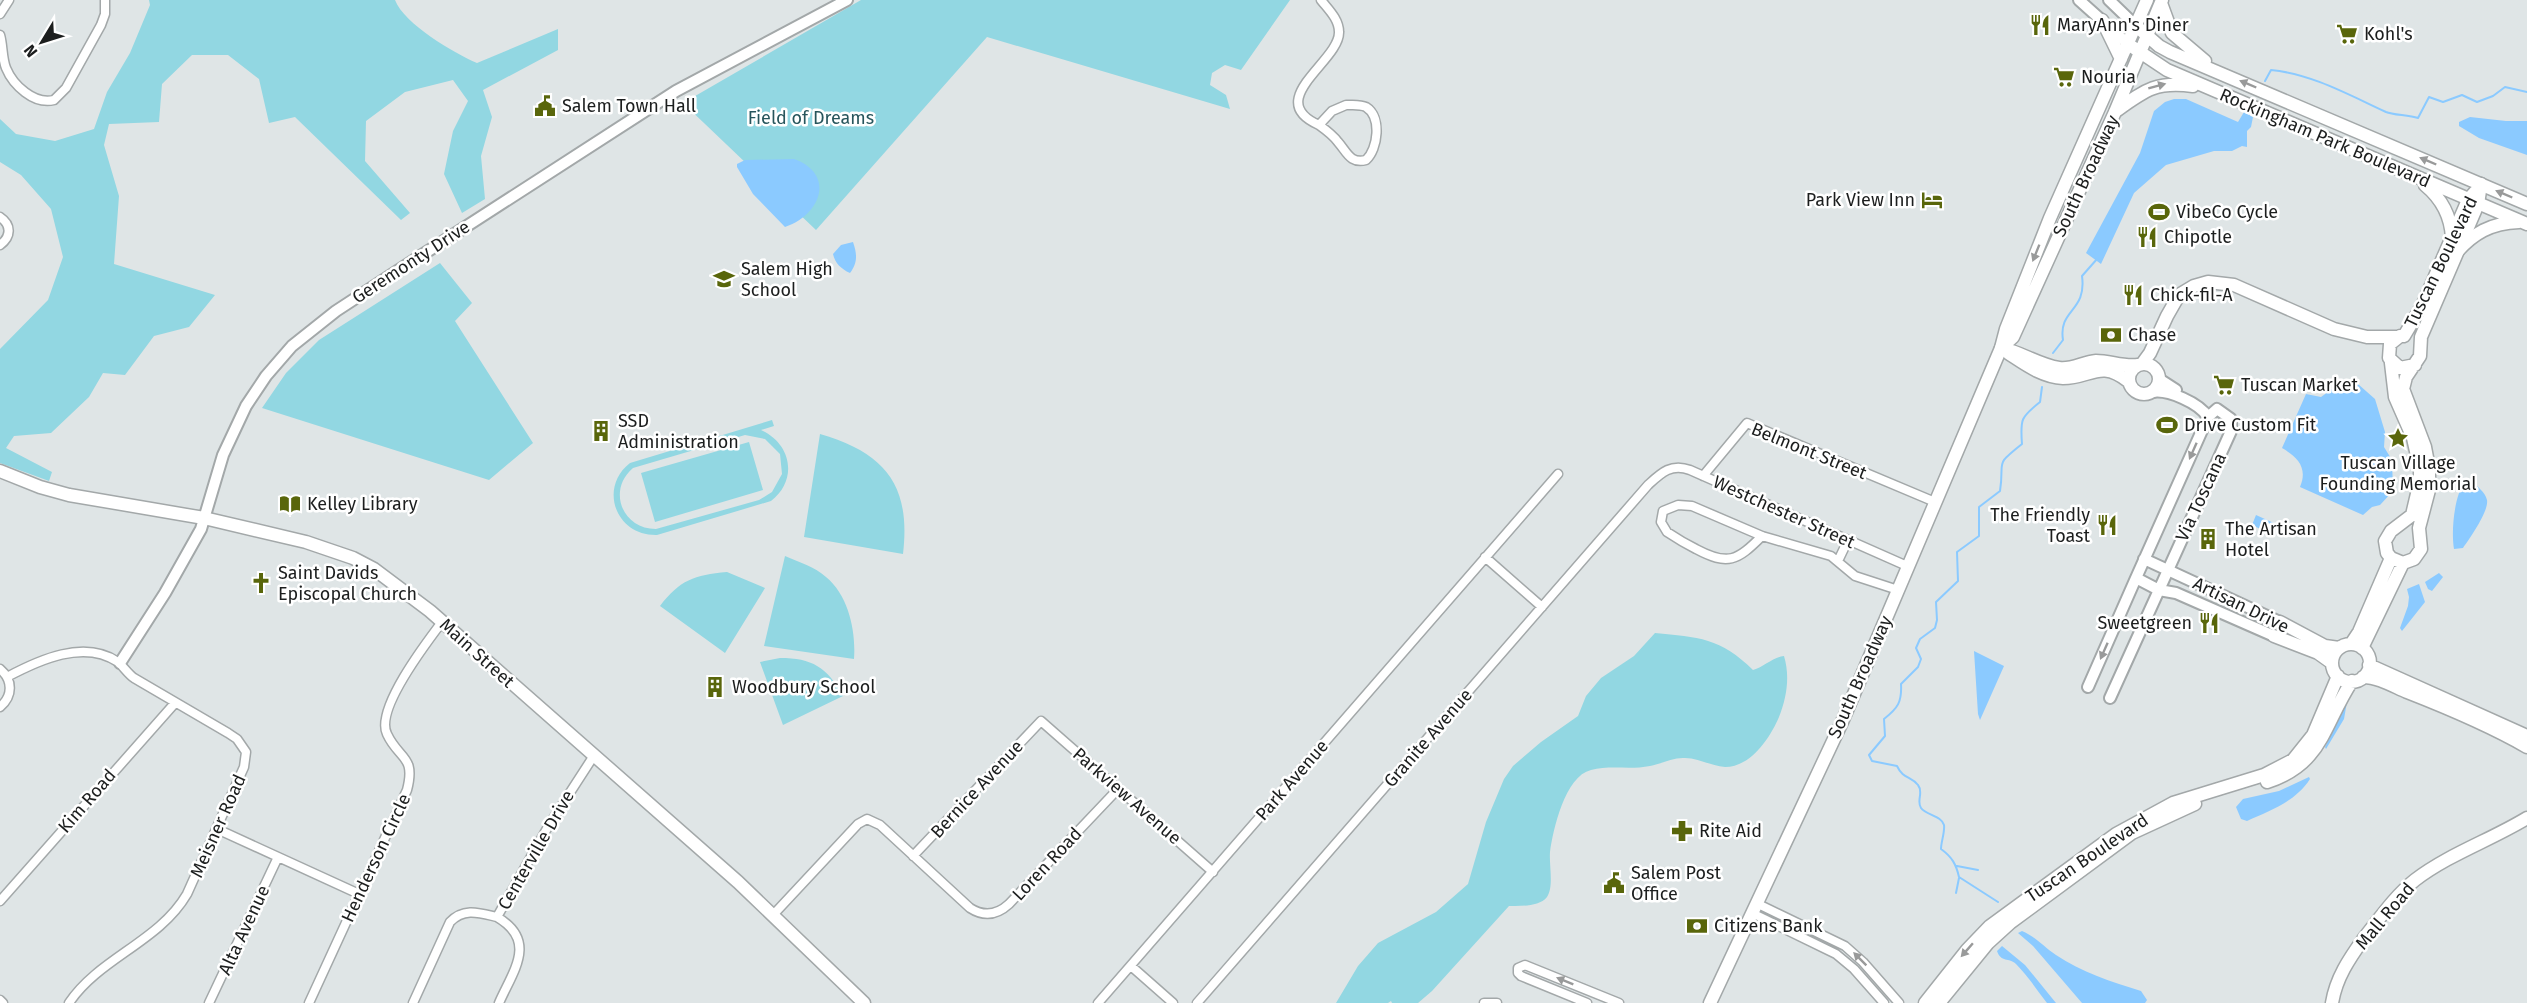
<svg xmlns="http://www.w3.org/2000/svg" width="2527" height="1003" font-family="'Fira Sans',sans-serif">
  <rect width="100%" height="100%" fill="#dfe5e6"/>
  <path fill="#92d7e2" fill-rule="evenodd" d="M 149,0 L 395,0 C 404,24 454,53 477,63 L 558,29 L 558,50 L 483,90 L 492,117 L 481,156 L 485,199 L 462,213 L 444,174 L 453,131 L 468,101 L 453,80 L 405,92 L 366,121 L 365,161 L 410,213 L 401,220 L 295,117 L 269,123 L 259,79 L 228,55 L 192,55 L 162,84 L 159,122 L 109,124 L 104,145 L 119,196 L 114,264 L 215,295 L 189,327 L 154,336 L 125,375 L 103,373 L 89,397 L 51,433 L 14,436 L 6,448 L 52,472 L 49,481 L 0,463 L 0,349 L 48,300 L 63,257 L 51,209 L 21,175 L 0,162 L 0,119 L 16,134 L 55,141 L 94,129 L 107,92 L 130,53 L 150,5 Z
    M 861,0 L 1290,0 L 1241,70 L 1225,65 L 1212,73 L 1210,85 L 1226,95 L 1230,109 L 987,37 L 816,230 L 683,103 Z
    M 440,263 L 472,303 L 455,321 L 533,443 L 489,480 L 262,408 L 286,373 L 319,340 Z
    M 772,420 L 774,426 L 761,430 C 792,444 798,480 771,501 L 657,535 C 616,536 598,488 630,463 ZM 745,435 L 765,439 L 780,454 L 782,474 L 772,492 L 759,500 L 656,529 C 622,529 607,490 633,468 Z
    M 820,434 C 886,453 911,486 903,554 L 804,537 Z
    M 749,442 L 763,490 L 655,522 L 641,473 Z
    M 785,556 C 799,562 815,567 826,577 C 849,596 856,632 854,659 L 764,646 Z
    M 727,572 L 765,588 L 725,653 L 660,606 C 680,580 694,575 727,572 Z
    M 1655,633 C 1698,637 1721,638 1753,670 C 1764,667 1773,657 1784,656 C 1790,676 1787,697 1779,717 C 1770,738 1751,767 1725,767 C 1711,766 1698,758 1685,758 C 1674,757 1661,764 1650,766 C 1631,770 1609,765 1591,770 C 1565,776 1553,830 1550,852 C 1549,865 1554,887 1547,897 C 1539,907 1520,906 1509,906 L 1432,991 L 1418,1003 L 1392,1003 L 1391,1001 L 1388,1003 L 1336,1003 L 1358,966 L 1378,943 L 1436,912 L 1468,884 L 1486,822 L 1504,779 L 1513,766 L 1541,742 L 1578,716 L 1586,696 L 1601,678 L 1634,656 Z
    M 780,658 C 812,658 827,667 843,696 L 783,725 L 760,662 Z"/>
  <path fill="#8bcaff" d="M 2174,99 L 2186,99 L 2238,122 L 2244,112 L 2253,117 L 2251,127 L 2247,131 L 2247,147 L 2242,146 L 2232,151 L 2214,151 L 2166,165 L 2134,193 L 2101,264 L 2086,253 L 2140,153 L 2154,111 L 2165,102 Z
    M 2470,117 L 2506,121 L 2527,121 L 2527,155 L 2479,138 L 2459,126 L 2459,122 Z
    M 794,159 C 836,174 821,215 785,227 L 753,194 L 737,167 L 737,164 L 745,160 Z
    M 853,242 C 857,254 858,262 850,273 C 841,269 835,263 833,254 L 841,245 Z
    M 2343,381 L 2348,381 L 2358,384 L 2375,399 L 2385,432 L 2384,447 L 2392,460 L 2393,491 L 2380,505 L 2372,507 L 2363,515 L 2300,487 C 2308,468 2298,457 2282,448 L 2306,394 L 2321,397 Z
    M 2465,481 L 2471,481 C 2477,486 2485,492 2487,500 C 2489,511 2470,538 2463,548 L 2454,549 C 2451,532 2454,496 2465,481 Z
    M 2256,515 L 2276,524 L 2271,534 L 2252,525 Z
    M 2439,573 L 2443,577 L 2432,591 L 2428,589 L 2425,582 Z
    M 2419,584 L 2425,602 L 2402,631 L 2400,628 L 2408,606 L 2409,597 L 2407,589 Z
    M 1974,651 L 2004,666 L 1980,720 L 1978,714 Z
    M 2347,702 L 2344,719 L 2326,749 L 2325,747 Z
    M 2309,777 L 2310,779 C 2295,802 2271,810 2247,821 L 2241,819 L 2236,807 L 2243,799 L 2279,791 Z
    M 2022,931 C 2036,937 2043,946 2056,955 C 2081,972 2112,982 2141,991 L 2147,1000 L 2145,1003 L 2082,1003 L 2033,946 L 2018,933 Z
    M 2002,946 L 2025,965 L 2056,1003 L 2047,1003 C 2037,990 2027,975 2016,964 C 2009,957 2001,963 1997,951 Z"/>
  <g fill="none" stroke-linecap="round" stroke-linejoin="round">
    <path stroke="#8bcaff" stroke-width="2" d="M 2265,81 L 2271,70 C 2312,74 2349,95 2386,112 C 2393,115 2408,115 2418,118 L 2429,97 L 2443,102 L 2462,95 L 2477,102 L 2493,96 L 2505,87 L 2527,92
      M 2053,353 L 2063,340 C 2058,309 2087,312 2082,276 L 2097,259
      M 1957,866 L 1978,870
      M 1956,893 L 1959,878
      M 1998,902 L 1959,877 C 1956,864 1952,857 1941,849 C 1941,842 1945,832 1944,825 C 1942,816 1926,815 1921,808 C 1916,801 1924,792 1918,785 C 1911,776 1903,779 1897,766 L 1872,761 L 1869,755 L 1885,736 L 1884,719 C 1898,708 1902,702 1901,684 L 1918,667 L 1921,659 L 1916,648 L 1920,639 L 1935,628 L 1937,620 L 1936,602 L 1958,581 L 1957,552 L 1979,536 L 1979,507 L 2000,491 C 2005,459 1993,467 2022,444 C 2020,419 2021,417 2040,402 L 2042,387"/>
    <defs>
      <path id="minor" d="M 0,14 L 9,0
        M 0,35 C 3,45 2,58 6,68 C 13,85 34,105 54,100 L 66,88 L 101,25 L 105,14 L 105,0
        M 1346,105 C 1353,105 1360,104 1366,107 C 1382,117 1378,149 1366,160 C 1350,164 1347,152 1338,142 C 1333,135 1326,130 1319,125 L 1332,111 Z
        M 1319,125 C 1262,100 1340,61 1339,32 C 1339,19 1328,9 1321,0
        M 0,217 C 12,225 11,237 0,245
        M 1703,476 L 1747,423 L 1935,502
        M 1762,536 C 1737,561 1728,566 1696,549 C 1686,544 1676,538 1667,532 L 1661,522 L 1663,511 L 1678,505 L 1692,506 L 1762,536 L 1831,556 L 1855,576 L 1898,590
        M 1485,557 L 1542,607
        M 1838,561 L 1848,540
        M 0,669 C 13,680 13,696 0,707
        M 7,677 C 39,660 84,639 118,662 C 123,666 128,674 134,678 L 228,733 L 237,739 L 246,752 L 244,767 L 187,894 C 159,942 99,958 69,1003
        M 217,829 L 359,894
        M 913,856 L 1041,721 L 1213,872
        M 0,901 L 175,703
        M 1756,903 L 1845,946 L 1863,962 L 1899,1003
        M 1752,913 L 1836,954 L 1854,969 L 1884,1003
        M 773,915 L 858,824 L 867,819 L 880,825 L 970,908 C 984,917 997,915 1009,904 L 1118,789
        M 497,917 C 538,941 513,971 499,1003
        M 1131,966 L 1173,1003
        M 0,1000 L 3,1003
        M 209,1003 L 278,857
        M 309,1003 L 407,790 C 416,755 399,760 387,734 C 375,710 426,643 442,622
        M 413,1003 L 450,922 C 464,907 480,913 497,917 L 549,825 L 593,757
        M 1098,1003 L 1558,474
        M 1197,1003 L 1648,485 C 1661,473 1671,463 1690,470 L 1907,566
        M 1484,1003 L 1497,1003
        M 1587,1003 L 1521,976 L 1518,973 L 1518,968 L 1525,965 L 1619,1003"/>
      <path id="tertiary" d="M 2079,0 L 2128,44
        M 2109,0 L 2135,25
        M 2159,379 L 2176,390
        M 2152,392 C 2168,389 2199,403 2208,417 L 2136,578 L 2159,590 L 2231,431 L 2231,419 L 2217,409 L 2208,417
        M 2144,559 L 2280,622
        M 120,663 L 165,593 L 201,529 L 223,455 L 246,406 L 266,376 L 292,346 L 336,311 L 391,275 L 676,91 L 847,0
        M 2088,687 L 2136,578
        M 2110,698 L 2159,590 L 2176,593 L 2274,636"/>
      <path id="secondary" d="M 2400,336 L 2390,344 L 2389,358 L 2400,368 L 2415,365
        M 2404,336 L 2423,304 L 2468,200 L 2475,192
        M 2001,348 C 2021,352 2039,365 2059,368 C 2072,370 2083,362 2096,361 C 2110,361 2123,367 2138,365
        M 2008,353 C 2025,364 2042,377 2063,378 C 2091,378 2100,359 2128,381
        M 2391,363 L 2395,397 L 2413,438 L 2420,469 L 2420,481 L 2412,515 L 2391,531 L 2385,541 L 2387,553 L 2391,558 L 2403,563 L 2414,559 L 2421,549 L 2419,528 L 2429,490 L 2429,468 L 2425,447 L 2403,389 L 2406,377 L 2420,356 L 2421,337 L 2478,204 L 2481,184
        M2129 379a15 15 0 1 1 30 0a15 15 0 1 1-30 0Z
        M 2142,364 L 2150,353 L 2167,316 L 2179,295 L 2194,286 L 2208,282 L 2234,285 L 2334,329 L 2367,337 L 2398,337
        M 0,471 L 40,487 L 69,495 L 204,518 L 306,542 L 353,558 L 374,569 L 430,611 L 738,882 L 864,1003
        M 2280,622 L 2325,646 L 2339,648
        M 2274,636 L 2318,653 L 2332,663
        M 2351,644 L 2359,632 L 2391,558
        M2332 663a19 19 0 1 1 38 0a19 19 0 1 1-38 0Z
        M 2362,648 L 2403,563
        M 2369,665 L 2527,736
        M 2363,677 C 2378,677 2393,686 2407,692 C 2448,708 2489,725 2527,747
        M 2267,782 C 2323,764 2323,725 2352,681
        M 1925,1003 L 1967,950 L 1990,926 L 2116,834 L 2173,803 L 2264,775 L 2293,760 L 2313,735 L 2338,676
        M 1939,1003 L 1988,943 L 2010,923 L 2132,833 L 2195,804"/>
      <path id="primary" d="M 2161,3 L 2172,33 L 2205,61
        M 2102,20 L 2121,59
        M 2135,25 L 2159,46 L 2170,52 L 2527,204
        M 2128,44 L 2167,70 L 2527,224
        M 2116,111 C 2145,90 2156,81 2193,86
        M 2425,185 C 2442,199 2451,216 2452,238
        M 2455,254 C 2473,233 2491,223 2519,222
        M 2002,347 L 2013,337 L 2115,112 L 2162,0
        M 1710,1003 L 1842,722 L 2001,348 L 2006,329 L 2050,218 L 2147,0
        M 2332,1003 C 2336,978 2349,959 2364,938 C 2380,918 2395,896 2415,880 C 2449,854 2491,840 2527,818"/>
    </defs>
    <use href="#minor" stroke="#a3a8a9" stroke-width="11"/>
    <use href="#tertiary" stroke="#a3a8a9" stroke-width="14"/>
    <use href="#secondary" stroke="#a3a8a9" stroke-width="15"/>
    <use href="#primary" stroke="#a3a8a9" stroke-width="15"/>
    <use href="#minor" stroke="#fff" stroke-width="8"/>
    <use href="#tertiary" stroke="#fff" stroke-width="10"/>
    <use href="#secondary" stroke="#fff" stroke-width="12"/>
    <use href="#primary" stroke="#fff" stroke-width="12"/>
  </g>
  <defs><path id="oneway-solid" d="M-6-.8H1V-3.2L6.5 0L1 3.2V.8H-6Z" transform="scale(1.5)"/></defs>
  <g fill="#999a9a">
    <use href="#oneway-solid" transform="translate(2248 84) rotate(-157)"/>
    <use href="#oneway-solid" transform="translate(2157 86) rotate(-15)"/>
    <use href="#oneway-solid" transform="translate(2428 161) rotate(-157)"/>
    <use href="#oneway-solid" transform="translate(2504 194) rotate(-157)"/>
    <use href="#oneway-solid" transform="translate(2036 253) rotate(112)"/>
    <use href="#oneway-solid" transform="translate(2193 451) rotate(114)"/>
    <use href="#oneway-solid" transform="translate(2104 651) rotate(114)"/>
    <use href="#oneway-solid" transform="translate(1967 950) rotate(131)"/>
    <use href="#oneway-solid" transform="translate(1860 959) rotate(-135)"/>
    <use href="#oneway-solid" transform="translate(1565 981) rotate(-158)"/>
  </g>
  <defs>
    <symbol id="restaurant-bare" viewBox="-9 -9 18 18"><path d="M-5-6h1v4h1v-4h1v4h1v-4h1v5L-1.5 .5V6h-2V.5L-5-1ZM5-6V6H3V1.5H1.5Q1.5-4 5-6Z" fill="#59660b" stroke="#fff" stroke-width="2.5" paint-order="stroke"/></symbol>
    <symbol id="supermarket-bare" viewBox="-9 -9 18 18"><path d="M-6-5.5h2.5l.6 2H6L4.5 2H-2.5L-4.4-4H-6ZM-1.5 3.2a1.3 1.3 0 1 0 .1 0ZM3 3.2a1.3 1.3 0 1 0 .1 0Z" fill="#59660b" stroke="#fff" stroke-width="2.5" paint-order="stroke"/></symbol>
    <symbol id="civic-bare" viewBox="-9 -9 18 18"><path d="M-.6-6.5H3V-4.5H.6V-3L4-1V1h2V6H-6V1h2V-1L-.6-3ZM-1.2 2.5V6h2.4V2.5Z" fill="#59660b" stroke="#fff" stroke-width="2.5" paint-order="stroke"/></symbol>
    <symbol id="hotel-bare" viewBox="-9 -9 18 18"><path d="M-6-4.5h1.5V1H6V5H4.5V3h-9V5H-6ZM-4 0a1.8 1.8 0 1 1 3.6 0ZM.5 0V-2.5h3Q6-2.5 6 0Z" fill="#59660b" stroke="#fff" stroke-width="2.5" paint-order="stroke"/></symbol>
    <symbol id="stadium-bare" viewBox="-9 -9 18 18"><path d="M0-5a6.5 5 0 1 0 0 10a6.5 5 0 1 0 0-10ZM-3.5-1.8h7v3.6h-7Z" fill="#59660b" stroke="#fff" stroke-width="2.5" paint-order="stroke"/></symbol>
    <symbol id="school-bare" viewBox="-9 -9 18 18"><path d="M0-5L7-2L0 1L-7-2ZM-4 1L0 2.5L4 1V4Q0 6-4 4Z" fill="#59660b" stroke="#fff" stroke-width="2.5" paint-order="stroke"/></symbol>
    <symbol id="bank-bare" viewBox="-9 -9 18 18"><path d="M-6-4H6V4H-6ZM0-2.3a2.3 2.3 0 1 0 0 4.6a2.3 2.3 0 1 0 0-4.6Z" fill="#59660b" stroke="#fff" stroke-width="2.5" paint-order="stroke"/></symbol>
    <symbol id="building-bare" viewBox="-9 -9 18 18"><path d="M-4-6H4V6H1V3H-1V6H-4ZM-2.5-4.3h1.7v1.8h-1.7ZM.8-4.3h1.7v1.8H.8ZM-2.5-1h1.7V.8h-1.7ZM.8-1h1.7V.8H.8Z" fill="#59660b" stroke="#fff" stroke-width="2.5" paint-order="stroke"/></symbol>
    <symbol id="sight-bare" viewBox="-9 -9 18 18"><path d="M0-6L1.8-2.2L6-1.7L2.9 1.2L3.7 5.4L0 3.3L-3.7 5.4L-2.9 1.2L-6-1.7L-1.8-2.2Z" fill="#59660b" stroke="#fff" stroke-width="2.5" paint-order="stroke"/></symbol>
    <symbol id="library-bare" viewBox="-9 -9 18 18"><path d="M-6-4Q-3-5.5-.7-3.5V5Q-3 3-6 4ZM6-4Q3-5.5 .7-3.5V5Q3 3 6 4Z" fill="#59660b" stroke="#fff" stroke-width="2.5" paint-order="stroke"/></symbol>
    <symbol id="church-bare" viewBox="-9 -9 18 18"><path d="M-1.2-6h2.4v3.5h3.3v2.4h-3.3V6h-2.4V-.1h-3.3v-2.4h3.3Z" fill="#59660b" stroke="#fff" stroke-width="2.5" paint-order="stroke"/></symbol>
    <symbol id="pharmacy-bare" viewBox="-9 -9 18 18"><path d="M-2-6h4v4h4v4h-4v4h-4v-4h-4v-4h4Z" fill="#59660b" stroke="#fff" stroke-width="2.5" paint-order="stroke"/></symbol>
  </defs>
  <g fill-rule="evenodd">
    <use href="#restaurant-bare" x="2025" y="10" width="30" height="30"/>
    <use href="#supermarket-bare" x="2332" y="19" width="30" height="30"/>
    <use href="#supermarket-bare" x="2049" y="62" width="30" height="30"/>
    <use href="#civic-bare" x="530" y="91" width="30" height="30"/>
    <use href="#hotel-bare" x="1917" y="185" width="30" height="30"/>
    <use href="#stadium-bare" x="2144" y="197" width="30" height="30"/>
    <use href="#restaurant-bare" x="2132" y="222" width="30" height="30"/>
    <use href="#school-bare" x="709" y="264" width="30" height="30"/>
    <use href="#restaurant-bare" x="2118" y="280" width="30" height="30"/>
    <use href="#bank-bare" x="2096" y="320" width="30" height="30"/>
    <use href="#supermarket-bare" x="2209" y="370" width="30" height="30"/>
    <use href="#stadium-bare" x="2152" y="410" width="30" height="30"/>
    <use href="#building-bare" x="586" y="416" width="30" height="30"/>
    <use href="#sight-bare" x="2383" y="423" width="30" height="30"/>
    <use href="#library-bare" x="275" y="489" width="30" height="30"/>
    <use href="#restaurant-bare" x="2092" y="510" width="30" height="30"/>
    <use href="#building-bare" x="2193" y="524" width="30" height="30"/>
    <use href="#church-bare" x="246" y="568" width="30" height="30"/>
    <use href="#restaurant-bare" x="2194" y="608" width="30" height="30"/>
    <use href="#building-bare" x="700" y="672" width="30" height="30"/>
    <use href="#pharmacy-bare" x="1667" y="816" width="30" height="30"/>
    <use href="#civic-bare" x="1599" y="868" width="30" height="30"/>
    <use href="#bank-bare" x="1682" y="911" width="30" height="30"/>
  </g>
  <g text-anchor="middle" stroke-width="5" stroke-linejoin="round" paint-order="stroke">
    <g font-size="18" fill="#1c1e1e" stroke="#fff" text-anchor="start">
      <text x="2057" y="31">MaryAnn's Diner</text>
      <text x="2364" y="40">Kohl's</text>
      <text x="2081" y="83">Nouria</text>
      <text x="562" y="112">Salem Town Hall</text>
      <text x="1915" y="206" text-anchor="end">Park View Inn</text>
      <text x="2176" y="218">VibeCo Cycle</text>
      <text x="2164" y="243">Chipotle</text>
      <text x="741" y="275">Salem High<tspan x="741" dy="21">School</tspan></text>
      <text x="2150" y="301">Chick-fil-A</text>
      <text x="2128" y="341">Chase</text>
      <text x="2241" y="391">Tuscan Market</text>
      <text x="618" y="427">SSD<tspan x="618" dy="21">Administration</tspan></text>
      <text x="2184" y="431">Drive Custom Fit</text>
      <text x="2398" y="469" text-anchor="middle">Tuscan Village<tspan x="2398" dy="21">Founding Memorial</tspan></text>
      <text x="307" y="510">Kelley Library</text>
      <text x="2090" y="521" text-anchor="end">The Friendly<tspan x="2090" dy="21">Toast</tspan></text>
      <text x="2225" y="535">The Artisan<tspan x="2225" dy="21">Hotel</tspan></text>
      <text x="278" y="579">Saint Davids<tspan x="278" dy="21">Episcopal Church</tspan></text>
      <text x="2192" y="629" text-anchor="end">Sweetgreen</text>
      <text x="732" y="693">Woodbury School</text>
      <text x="1699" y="837">Rite Aid</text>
      <text x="1631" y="879">Salem Post<tspan x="1631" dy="21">Office</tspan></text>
      <text x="1714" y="932">Citizens Bank</text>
    </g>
    <g font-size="18" fill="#27555c" stroke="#fff">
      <text x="811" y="124">Field of Dreams</text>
    </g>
    <g font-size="18" fill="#1c1e1e" stroke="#fff">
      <text transform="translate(2325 138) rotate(23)" y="6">Rockingham Park Boulevard</text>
      <text transform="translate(2086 176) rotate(-65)" y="6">South Broadway</text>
      <text transform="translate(411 262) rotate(-33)" y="6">Geremonty Drive</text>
      <text transform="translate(2441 262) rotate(-64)" y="6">Tuscan Boulevard</text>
      <text transform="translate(1809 451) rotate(22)" y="6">Belmont Street</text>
      <text transform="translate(2201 497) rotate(-65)" y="6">Via Toscana</text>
      <text transform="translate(1784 512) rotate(24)" y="6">Westchester Street</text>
      <text transform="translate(2241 605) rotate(26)" y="6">Artisan Drive</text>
      <text transform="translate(477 653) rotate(42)" y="6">Main Street</text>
      <text transform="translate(1860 677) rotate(-66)" y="6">South Broadway</text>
      <text transform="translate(1428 738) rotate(-49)" y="6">Granite Avenue</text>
      <text transform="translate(1292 780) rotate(-49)" y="6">Park Avenue</text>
      <text transform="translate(977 789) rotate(-47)" y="6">Bernice Avenue</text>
      <text transform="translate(1127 796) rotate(41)" y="6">Parkview Avenue</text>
      <text transform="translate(87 801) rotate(-49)" y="6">Kim Road</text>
      <text transform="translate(218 826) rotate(-66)" y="6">Meisner Road</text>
      <text transform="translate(536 850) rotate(-60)" y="6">Centerville Drive</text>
      <text transform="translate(376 858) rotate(-65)" y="6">Henderson Circle</text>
      <text transform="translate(2087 858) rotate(-34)" y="6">Tuscan Boulevard</text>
      <text transform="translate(1047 864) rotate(-47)" y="6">Loren Road</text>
      <text transform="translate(2385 916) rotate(-50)" y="6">Mall Road</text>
      <text transform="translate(244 930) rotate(-65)" y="6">Alta Avenue</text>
    </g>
  </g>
  <g transform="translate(42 42) rotate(232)" stroke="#ffffff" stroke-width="4.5" paint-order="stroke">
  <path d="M0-4.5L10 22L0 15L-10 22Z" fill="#1c1e1e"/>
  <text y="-9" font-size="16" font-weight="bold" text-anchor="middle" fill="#1c1e1e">N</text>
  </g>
</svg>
